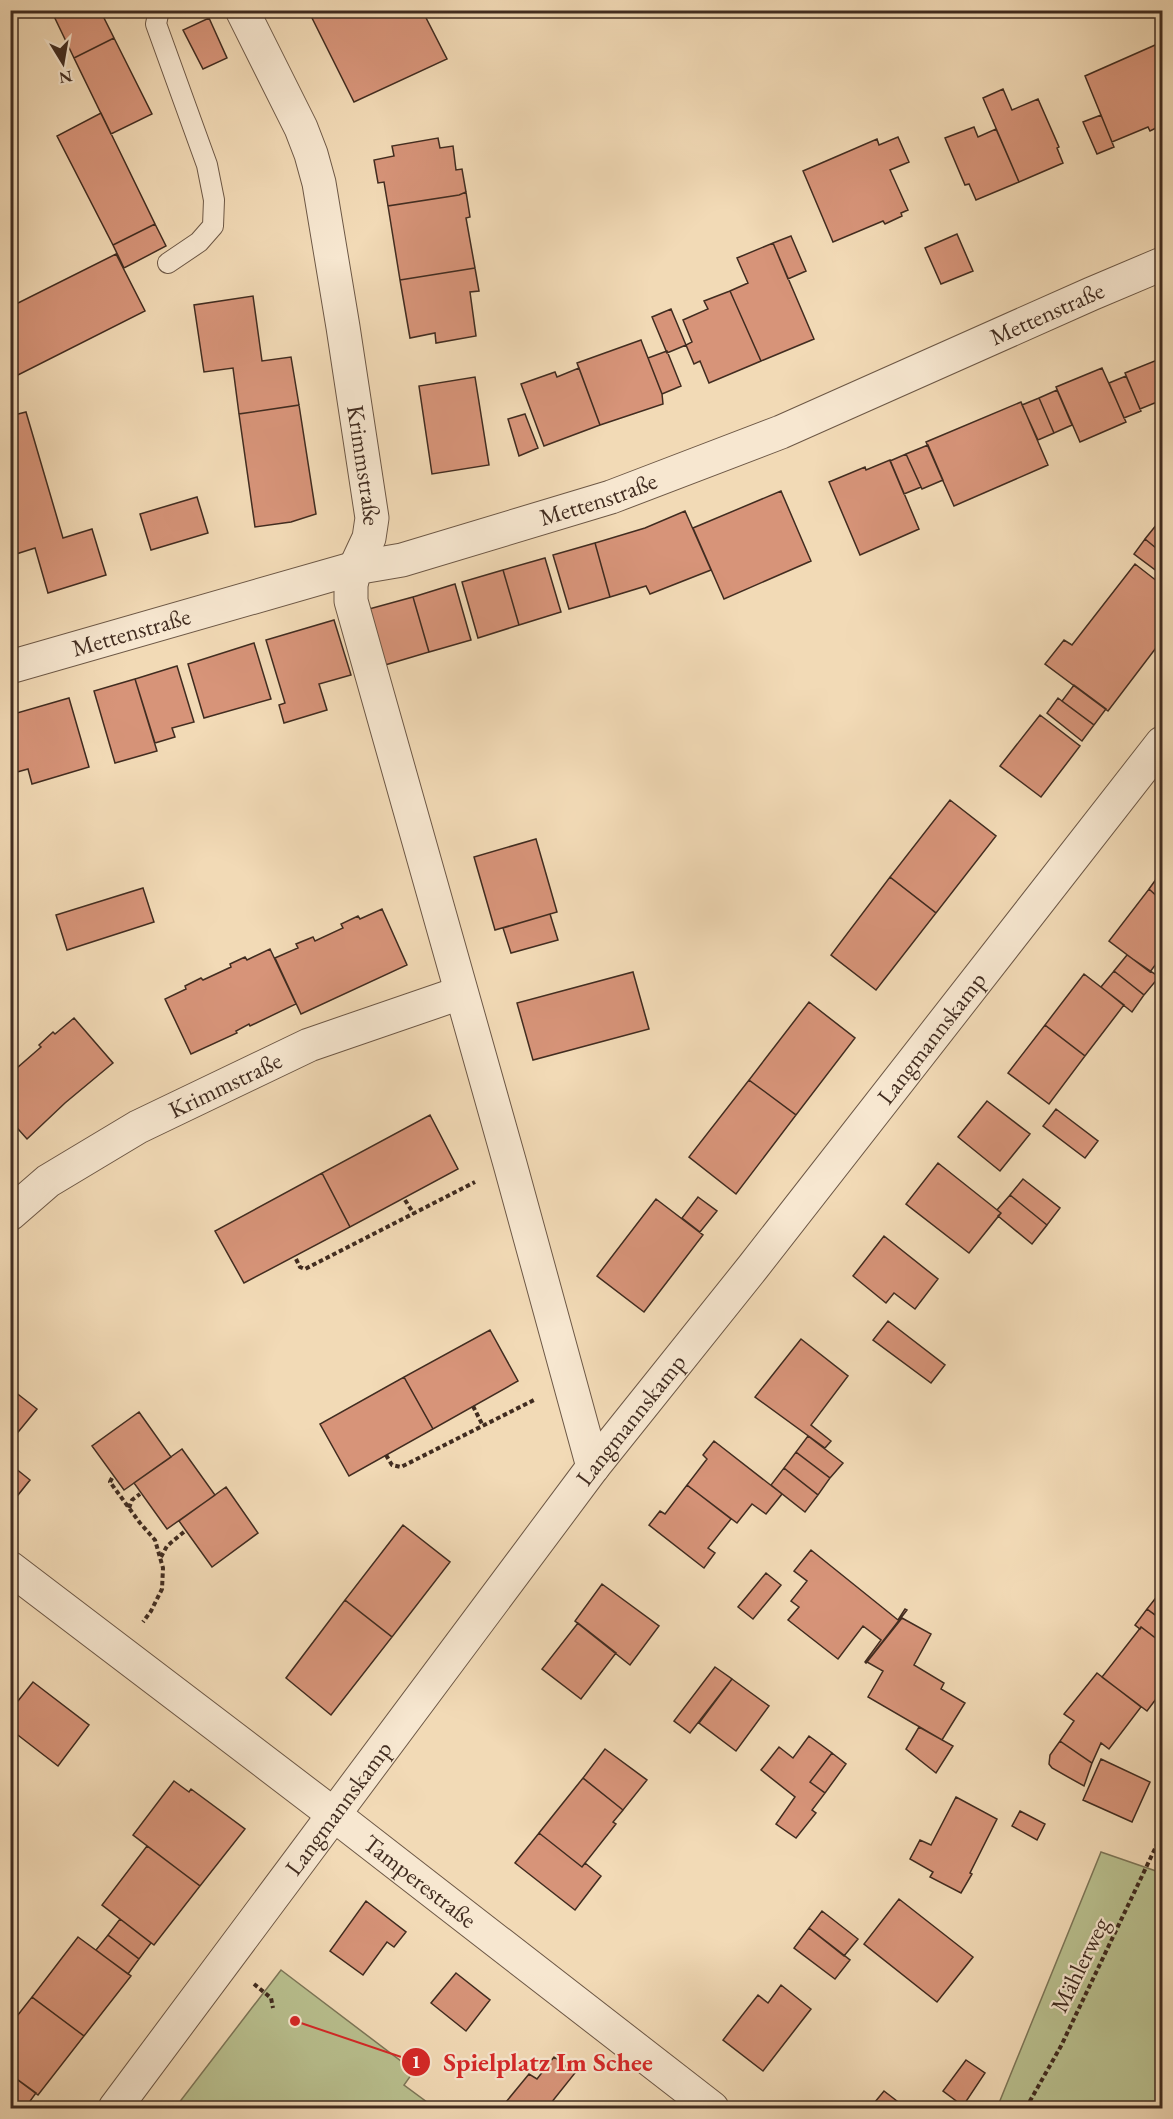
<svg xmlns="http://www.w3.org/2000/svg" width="1173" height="2119" font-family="'EB Garamond',serif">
  <rect width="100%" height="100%" fill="#f2dab6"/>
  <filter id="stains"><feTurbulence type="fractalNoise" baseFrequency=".00333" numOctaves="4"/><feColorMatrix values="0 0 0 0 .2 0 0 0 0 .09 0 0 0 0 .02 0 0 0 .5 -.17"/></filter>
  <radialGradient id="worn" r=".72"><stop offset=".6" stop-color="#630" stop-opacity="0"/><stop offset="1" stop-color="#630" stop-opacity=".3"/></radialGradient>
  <path fill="#b9c08f" stroke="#7d7658" stroke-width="1.5" d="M 1101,1852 L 1156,1871 L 1162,1858 L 1162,2108 L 997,2108 Z
    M 281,1970 L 414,2071 L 404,2085 L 435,2108 L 175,2108 Z"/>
  <path fill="#d79479" stroke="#412c20" stroke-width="1.5" d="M 51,10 L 104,10 L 101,12 L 114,38 L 74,58 Z
    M 308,10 L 422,10 L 447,59 L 354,102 Z
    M 209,18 L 227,58 L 203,69 L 183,30 Z
    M 114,38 L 152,114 L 111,134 L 74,58 Z
    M 1162,42 L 1162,125 L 1150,131 L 1148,127 L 1112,142 L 1085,76 Z
    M 1003,89 L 1012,110 L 1038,99 L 1059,147 L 1057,148 L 1063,163 L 1019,182 L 983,98 Z
    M 101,113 L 155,224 L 113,245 L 57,136 Z
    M 1101,115 L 1114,147 L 1097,154 L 1083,122 Z
    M 974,127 L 978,137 L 996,129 L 1019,182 L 976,200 L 969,184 L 965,185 L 945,138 Z
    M 898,137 L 909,162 L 890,170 L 908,210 L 901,213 L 902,216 L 885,224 L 883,221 L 833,242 L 803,171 L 877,139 L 879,145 Z
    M 438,138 L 440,148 L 453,146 L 456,170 L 462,169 L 466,192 L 459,195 L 388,206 L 384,182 L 378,183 L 374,160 L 394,156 L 392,146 Z
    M 466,192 L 470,217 L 466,218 L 475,268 L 400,280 L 388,206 L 459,195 Z
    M 155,224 L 166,246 L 124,268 L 113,245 Z
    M 957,234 L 973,271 L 941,284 L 925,248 Z
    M 791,236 L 806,271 L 788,279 L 773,243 Z
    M 773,243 L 814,339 L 761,361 L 730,291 L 748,283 L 737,258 Z
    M 116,254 L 145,311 L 10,379 L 10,307 Z
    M 475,268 L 479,291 L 470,292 L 476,336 L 436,343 L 435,333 L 410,338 L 400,280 Z
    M 730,291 L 761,361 L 709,383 L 700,361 L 694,364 L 686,345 L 692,342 L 683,320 L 708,309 L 704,301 Z
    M 253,296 L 262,361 L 291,357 L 299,405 L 239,414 L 233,368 L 204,372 L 194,305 Z
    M 671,309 L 686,345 L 667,353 L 652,317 Z
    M 641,340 L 662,394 L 663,404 L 600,425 L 577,363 Z
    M 667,351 L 681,386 L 662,394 L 648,358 Z
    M 1162,358 L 1162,400 L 1140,409 L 1125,373 Z
    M 579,368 L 600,425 L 544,446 L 521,384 L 555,372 L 557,377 Z
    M 1102,368 L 1126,422 L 1080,442 L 1056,387 Z
    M 1126,376 L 1141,411 L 1124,418 L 1109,383 Z
    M 475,377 L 489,465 L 432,474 L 419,386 Z
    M 1057,390 L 1072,425 L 1054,433 L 1039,398 Z
    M 1039,398 L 1054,433 L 1038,440 L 1022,405 Z
    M 1021,402 L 1048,465 L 954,506 L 926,442 Z
    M 299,405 L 316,514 L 291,522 L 255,527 L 239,414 Z
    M 26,412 L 63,538 L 92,529 L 106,575 L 48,593 L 35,548 L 13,555 L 10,547 L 10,416 Z
    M 525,414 L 538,448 L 519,456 L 508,419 Z
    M 928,445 L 943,480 L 922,489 L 906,454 Z
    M 906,454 L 921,487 L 904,494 L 890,461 Z
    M 890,460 L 919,529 L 860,555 L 829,482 L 865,467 L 866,470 Z
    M 781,491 L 811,561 L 724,599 L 693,528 Z
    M 197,497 L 208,533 L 151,550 L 140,514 Z
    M 685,511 L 711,570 L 650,594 L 646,586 L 610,597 L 595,543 L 645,528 Z
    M 1157,524 L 1162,528 L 1162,553 L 1145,539 Z
    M 1145,539 L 1162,553 L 1162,575 L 1134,554 Z
    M 595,543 L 610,597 L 569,609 L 553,555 Z
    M 545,558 L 561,612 L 519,625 L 503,570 Z
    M 1135,564 L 1162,585 L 1162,640 L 1108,711 L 1045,664 L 1064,640 L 1072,645 Z
    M 503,570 L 519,625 L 478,638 L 462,582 Z
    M 455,584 L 471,640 L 429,652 L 413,597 Z
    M 413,597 L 429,652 L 385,665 L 369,609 Z
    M 334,620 L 351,675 L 319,684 L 327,710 L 284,723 L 279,705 L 285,703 L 266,640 Z
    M 254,643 L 271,699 L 204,718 L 188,664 Z
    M 177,666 L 194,722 L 172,728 L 175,737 L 155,743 L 135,679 Z
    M 135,679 L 157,751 L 115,763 L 94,691 Z
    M 1074,685 L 1106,709 L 1094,725 L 1062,701 Z
    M 69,698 L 89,767 L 32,784 L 28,769 L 10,774 L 10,715 Z
    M 1058,698 L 1094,725 L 1082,741 L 1047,713 Z
    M 1040,715 L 1080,746 L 1041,797 L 1000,766 Z
    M 950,800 L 996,836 L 936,913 L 890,877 Z
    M 536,839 L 557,912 L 495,930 L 474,857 Z
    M 1162,871 L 1162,901 L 1149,889 Z
    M 890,877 L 936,913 L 876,990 L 831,955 Z
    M 143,888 L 154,922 L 67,950 L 56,915 Z
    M 1149,889 L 1162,901 L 1162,956 L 1150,972 L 1109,941 Z
    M 382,909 L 407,965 L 301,1014 L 275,958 L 298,948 L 296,944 L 313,937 L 315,941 L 343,928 L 341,924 L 358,916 L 360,919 Z
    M 550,914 L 558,940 L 511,953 L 503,928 Z
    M 270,949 L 296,1004 L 250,1026 L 249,1024 L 236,1031 L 237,1033 L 191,1054 L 165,999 L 186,989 L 185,986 L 201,978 L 203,980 L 231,967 L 230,964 L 245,957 L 247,960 Z
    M 1127,955 L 1159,977 L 1144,995 L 1114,971 Z
    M 1114,971 L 1144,995 L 1132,1012 L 1101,987 Z
    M 633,972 L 649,1029 L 533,1060 L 517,1003 Z
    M 1084,974 L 1124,1005 L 1085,1056 L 1045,1025 Z
    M 809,1002 L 855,1038 L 796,1115 L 749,1080 Z
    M 74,1018 L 113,1063 L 65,1103 L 27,1139 L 10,1120 L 10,1069 L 15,1065 L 18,1067 L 41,1047 L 39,1045 L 53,1032 L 55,1034 Z
    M 1045,1025 L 1085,1056 L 1049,1104 L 1008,1073 Z
    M 749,1080 L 796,1115 L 736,1194 L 689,1157 Z
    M 987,1101 L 1030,1134 L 1000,1171 L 958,1137 Z
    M 1056,1109 L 1098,1141 L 1085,1158 L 1043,1126 Z
    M 430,1115 L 458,1169 L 350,1227 L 322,1173 Z
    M 938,1163 L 1001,1213 L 969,1253 L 906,1204 Z
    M 322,1173 L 350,1227 L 244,1283 L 215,1231 Z
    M 1023,1179 L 1060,1208 L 1047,1225 L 1010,1195 Z
    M 1010,1195 L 1047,1225 L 1032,1244 L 998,1216 L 1001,1213 L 997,1210 Z
    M 698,1197 L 717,1211 L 700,1232 L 682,1218 Z
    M 656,1199 L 703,1235 L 644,1312 L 597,1276 Z
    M 884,1236 L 938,1279 L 915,1309 L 894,1293 L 886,1303 L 853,1276 Z
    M 888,1321 L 945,1365 L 931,1383 L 873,1340 Z
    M 490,1330 L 518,1381 L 433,1429 L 404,1377 Z
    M 801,1339 L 848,1376 L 811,1425 L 831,1441 L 825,1448 L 755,1397 Z
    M 404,1377 L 433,1429 L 349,1476 L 320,1424 Z
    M 10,1388 L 37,1409 L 10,1442 Z
    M 139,1412 L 171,1457 L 124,1490 L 92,1446 Z
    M 808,1436 L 843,1463 L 830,1478 L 796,1452 Z
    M 714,1441 L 782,1494 L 766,1514 L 752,1504 L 737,1523 L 687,1485 L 707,1459 L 703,1455 Z
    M 182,1449 L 215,1495 L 167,1529 L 134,1483 Z
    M 796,1452 L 830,1478 L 818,1495 L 784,1468 Z
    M 10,1464 L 30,1480 L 10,1505 Z
    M 784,1468 L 818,1495 L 805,1512 L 771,1485 Z
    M 687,1485 L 731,1519 L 708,1548 L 715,1553 L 704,1568 L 649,1525 L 660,1511 L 665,1514 Z
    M 226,1487 L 258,1533 L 212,1567 L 179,1521 Z
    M 403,1525 L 450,1562 L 392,1637 L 345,1600 Z
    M 811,1550 L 898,1620 L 905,1609 L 907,1610 L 866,1663 L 865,1662 L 881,1640 L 863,1626 L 838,1659 L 788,1620 L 799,1607 L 791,1601 L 807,1581 L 794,1571 Z
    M 766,1573 L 781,1585 L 753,1619 L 738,1607 Z
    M 602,1584 L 659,1626 L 630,1665 L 575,1621 Z
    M 1162,1590 L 1162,1620 L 1147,1609 Z
    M 345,1600 L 392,1637 L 331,1715 L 286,1678 Z
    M 1147,1609 L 1162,1620 L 1162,1643 L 1141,1627 L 1140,1629 L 1135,1625 Z
    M 902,1618 L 931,1634 L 914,1665 L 944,1683 L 941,1689 L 965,1703 L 942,1740 L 868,1697 L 883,1671 L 867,1662 Z
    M 578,1623 L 616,1653 L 581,1699 L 542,1669 Z
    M 1141,1627 L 1162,1643 L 1162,1691 L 1147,1711 L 1102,1677 Z
    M 715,1667 L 732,1679 L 690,1733 L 674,1721 Z
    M 1097,1673 L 1141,1707 L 1109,1749 L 1101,1743 L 1092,1763 L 1060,1741 L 1074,1721 L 1064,1714 Z
    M 732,1679 L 769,1706 L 736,1751 L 699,1723 Z
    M 33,1682 L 89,1725 L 58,1766 L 10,1729 L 10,1711 Z
    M 919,1727 L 953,1746 L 936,1773 L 906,1749 Z
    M 809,1736 L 832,1753 L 810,1782 L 825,1793 L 812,1810 L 816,1813 L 796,1838 L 776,1824 L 795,1797 L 761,1770 L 779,1747 L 793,1758 Z
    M 1060,1741 L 1092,1763 L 1084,1786 L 1052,1768 L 1049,1764 L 1050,1755 Z
    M 605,1749 L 647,1780 L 623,1810 L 583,1778 Z
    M 832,1753 L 846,1764 L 825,1793 L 810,1782 Z
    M 1101,1759 L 1150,1782 L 1132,1822 L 1083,1800 Z
    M 583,1778 L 623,1810 L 613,1822 L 616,1824 L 582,1867 L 539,1833 Z
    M 174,1781 L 189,1792 L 191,1789 L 245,1829 L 200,1886 L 133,1835 Z
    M 956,1797 L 997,1819 L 970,1873 L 972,1874 L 961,1893 L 930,1877 L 933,1872 L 910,1859 L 920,1840 L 931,1845 Z
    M 1020,1811 L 1045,1824 L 1037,1840 L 1012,1826 Z
    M 539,1833 L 582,1867 L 585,1863 L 601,1876 L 575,1910 L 515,1863 Z
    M 147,1846 L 200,1886 L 154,1945 L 102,1905 Z
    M 899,1899 L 973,1957 L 937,2002 L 864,1944 Z
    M 366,1901 L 406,1932 L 394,1947 L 387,1942 L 363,1975 L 330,1951 Z
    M 822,1911 L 858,1939 L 844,1956 L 809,1928 Z
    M 120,1919 L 151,1943 L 139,1959 L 108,1935 Z
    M 809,1928 L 850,1960 L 835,1979 L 794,1948 Z
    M 108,1935 L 139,1959 L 128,1974 L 96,1950 Z
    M 78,1937 L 131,1976 L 84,2036 L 32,1997 Z
    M 456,1973 L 490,2000 L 466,2031 L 431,2003 Z
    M 781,1985 L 811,2009 L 763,2071 L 723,2040 L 758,1995 L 768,2003 Z
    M 32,1997 L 84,2036 L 38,2095 L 10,2074 L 10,2025 Z
    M 554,2057 L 575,2073 L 547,2108 L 501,2108 L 529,2074 L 537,2079 Z
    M 966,2060 L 985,2073 L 963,2106 L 943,2091 Z
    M 10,2074 L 36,2093 L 25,2108 L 10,2099 Z
    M 884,2091 L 906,2108 L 870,2108 Z"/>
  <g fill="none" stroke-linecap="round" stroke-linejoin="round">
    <defs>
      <path id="service" d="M 159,10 L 156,24 L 207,165 L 214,200 L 213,226 L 199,242 L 168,263"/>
      <g id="minor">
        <path id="s1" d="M 242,10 L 301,128 L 311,154 L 319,183 L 343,327 L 372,518 L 369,538 L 355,568 L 351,585 L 351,601 L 510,1164 L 593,1467"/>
        <path id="s2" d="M 10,667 L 355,568 L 402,560 L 611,497 L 781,432 L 1091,294 L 1162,264"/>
        <path id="s3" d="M 10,1214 L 48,1181 L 138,1127 L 309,1045 L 460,993"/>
        <path id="s4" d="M 10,1568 L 333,1814 L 712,2108"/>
        <path id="s5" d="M 115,2108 L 593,1467 L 753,1267 L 1162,743"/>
      </g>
    </defs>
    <use href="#service" stroke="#6d5846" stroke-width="22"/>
    <use href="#minor" stroke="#6d5846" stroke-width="35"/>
    <path stroke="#412c20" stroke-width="4" stroke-dasharray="4.5 3" stroke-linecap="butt" d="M 405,1200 L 414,1214
      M 296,1259 L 300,1267 L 305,1269 L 475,1182
      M 473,1406 L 483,1426
      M 386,1455 L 392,1465 L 401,1467 L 534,1400
      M 112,1478 L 110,1482 L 140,1523 L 155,1540 L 163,1568 L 162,1589 L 151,1611 L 143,1622
      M 129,1508 L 132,1500 L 140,1494
      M 161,1557 L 167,1546 L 185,1531
      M 254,1984 L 271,1998 L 273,2008
      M 1026,2108 L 1061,2046 L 1162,1834"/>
    <use href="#service" stroke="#f7e7d0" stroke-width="20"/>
    <use href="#minor" stroke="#f7e7d0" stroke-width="33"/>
  </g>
  <g text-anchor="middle" stroke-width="4.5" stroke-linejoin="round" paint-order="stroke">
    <g font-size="24" fill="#412c20" stroke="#f7e7d0">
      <text dy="8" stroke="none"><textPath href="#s2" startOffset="1098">Mettenstraße</textPath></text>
      <text dy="8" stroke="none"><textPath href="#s1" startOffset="476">Krimmstraße</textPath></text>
      <text dy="8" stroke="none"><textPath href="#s2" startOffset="612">Mettenstraße</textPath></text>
      <text dy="8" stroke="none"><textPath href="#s2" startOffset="126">Mettenstraße</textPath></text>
      <text dy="8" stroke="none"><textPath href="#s5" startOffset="1346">Langmannskamp</textPath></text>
      <text dy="8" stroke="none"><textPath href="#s3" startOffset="252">Krimmstraße</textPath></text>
      <text dy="8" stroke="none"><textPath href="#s5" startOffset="860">Langmannskamp</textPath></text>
      <text dy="8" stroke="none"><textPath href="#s5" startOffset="374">Langmannskamp</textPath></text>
      <text dy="8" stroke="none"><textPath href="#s4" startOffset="516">Tamperestraße</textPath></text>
      <text transform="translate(1080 1965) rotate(-64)" y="8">Mählerweg</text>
    </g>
  </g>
  <path fill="none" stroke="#d62828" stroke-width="2" d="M295 2021L416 2062"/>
  <g fill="#d62828" stroke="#f7e7d0" stroke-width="2">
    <circle cx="295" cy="2021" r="6"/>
    <circle cx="416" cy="2062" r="15"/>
  </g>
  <g font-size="18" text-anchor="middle" font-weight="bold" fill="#fff">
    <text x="416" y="2068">1</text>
  </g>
  <g font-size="26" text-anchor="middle" font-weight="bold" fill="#d62828" stroke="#f7e7d0" stroke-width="4.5" stroke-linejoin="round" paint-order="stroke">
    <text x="548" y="2071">Spielplatz Im Schee</text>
  </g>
  <rect width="1173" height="2119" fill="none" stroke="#f2dab6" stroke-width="36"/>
  <rect x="12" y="12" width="1149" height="2095" fill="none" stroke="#412c20" stroke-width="3"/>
  <rect x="18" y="18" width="1137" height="2083" fill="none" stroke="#412c20" stroke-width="1.5"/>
  <g transform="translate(63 63) rotate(169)" stroke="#f7e7d0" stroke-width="4.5" paint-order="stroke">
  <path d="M0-4.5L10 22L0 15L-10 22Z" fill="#412c20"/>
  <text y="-9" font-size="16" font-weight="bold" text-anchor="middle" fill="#412c20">N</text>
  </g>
  <rect width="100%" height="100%" filter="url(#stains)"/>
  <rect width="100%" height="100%" fill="url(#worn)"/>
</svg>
